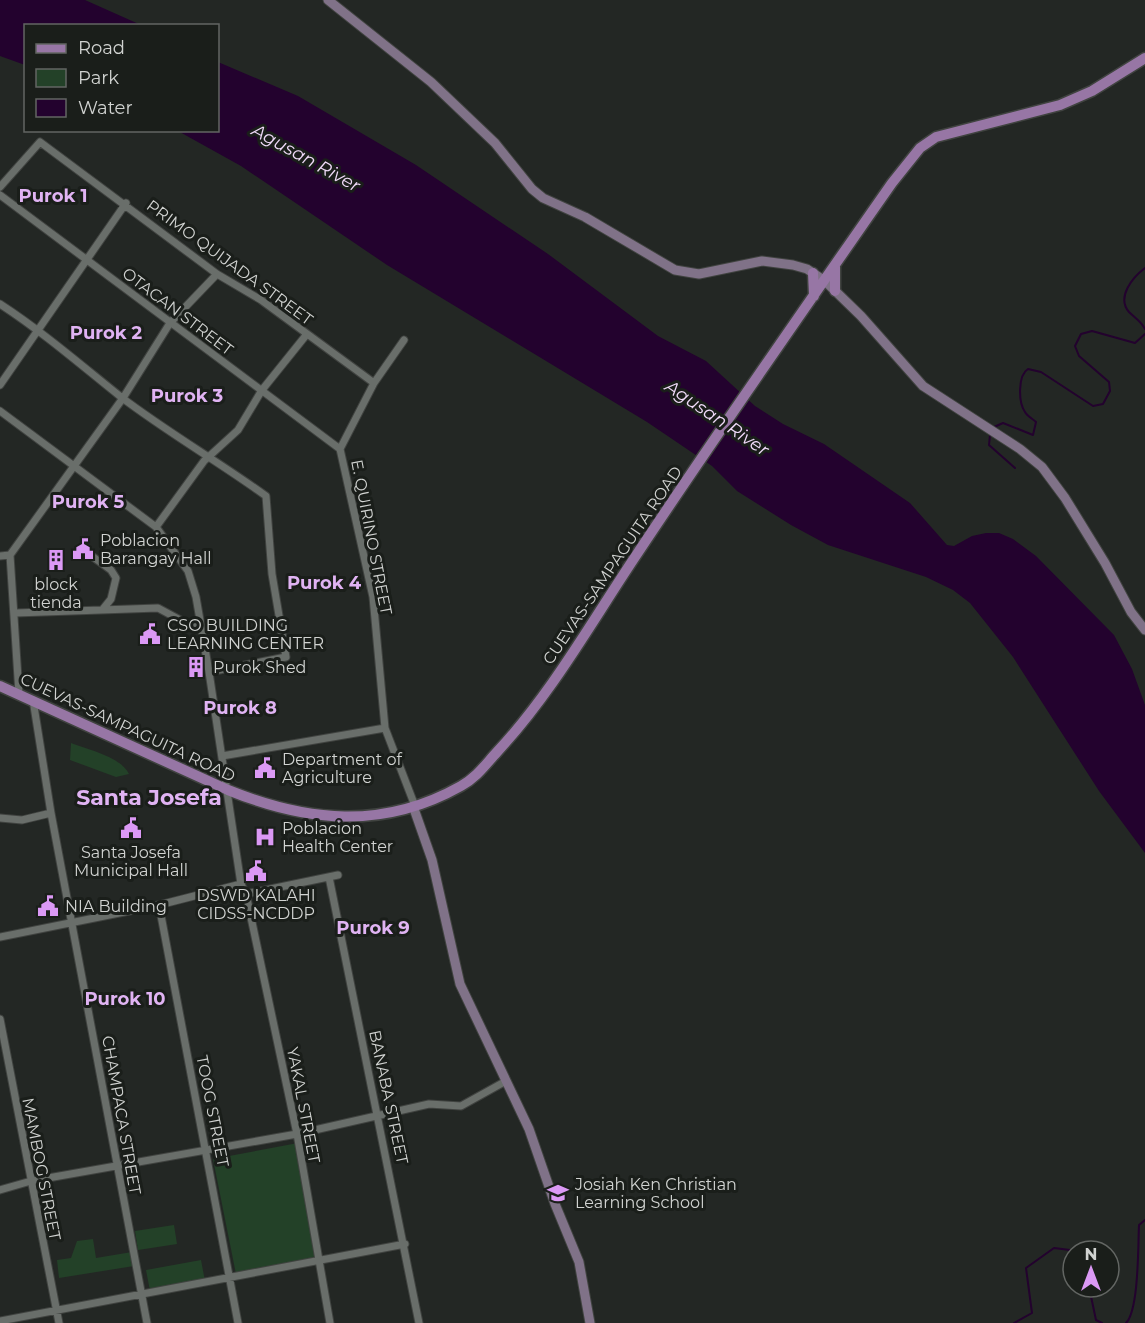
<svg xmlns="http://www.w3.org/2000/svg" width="1145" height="1323" font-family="Montserrat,sans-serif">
  <rect width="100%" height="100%" fill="#232724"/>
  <path fill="#234128" d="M 71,743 C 88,750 120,756 129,774 L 116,777 L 70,760 Z
    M 298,1143 L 317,1258 L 236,1274 L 213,1159 Z
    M 174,1225 L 177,1244 L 138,1250 L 135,1231 Z
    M 93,1239 L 96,1258 L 132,1252 L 134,1266 L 59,1278 L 57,1260 L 71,1258 L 77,1241 Z
    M 201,1260 L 205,1281 L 150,1291 L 146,1270 Z"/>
  <path fill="#23022e" d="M 0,0 L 85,0 L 141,25 L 26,26 L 25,65 L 0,56 Z
    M 218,62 L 298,96 L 416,165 L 548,254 L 658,336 L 706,361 L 755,406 L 783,424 L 824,444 L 910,503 L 947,545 L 954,546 L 972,536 L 986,533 L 999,533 L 1013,539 L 1036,556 L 1114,635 L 1132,669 L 1145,705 L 1145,853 L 1099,791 L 1013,657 L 970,603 L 953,590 L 926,577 L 828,545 L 791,525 L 737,491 L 712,466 L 647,422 L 387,265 L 241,166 L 178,131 L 218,130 Z"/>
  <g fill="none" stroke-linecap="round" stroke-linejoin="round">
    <path stroke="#23022e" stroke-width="2" d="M 1145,268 C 1133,277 1116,297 1129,312 C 1135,318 1141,321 1145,329
      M 994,427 L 1003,423 L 1033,435 L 1036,422 C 1033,419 1027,416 1025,412 C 1018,402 1018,375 1028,369 L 1041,372 L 1093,406 L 1103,404 L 1110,391 L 1109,382 L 1079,356 L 1075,346 L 1081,334 L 1092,331 L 1135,343 L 1145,334
      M 990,435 L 989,445 L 1015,468
      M 1089,1287 L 1096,1320 L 1102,1323
      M 1014,1323 L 1032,1313 L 1026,1268 L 1054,1248 L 1078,1251
      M 1126,1323 C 1139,1310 1138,1245 1139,1225 L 1145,1220"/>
    <defs>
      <path id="street" d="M 0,187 L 40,142 L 217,274 L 261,300 L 374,383
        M 0,195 L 340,449
        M 0,304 C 43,332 81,365 121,397 C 167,432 219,462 266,496 L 272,574 L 286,657 L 209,672
        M 404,340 L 374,383 L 340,449 L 373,597 L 385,728 L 415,806
        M 0,385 L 126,203
        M 0,411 L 156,527 L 188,571 L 196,597 L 209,672 L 241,884
        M 156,527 L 204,461 L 238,430 L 262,390 L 307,334
        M 89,554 L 111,570 L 116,578 L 111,599 L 103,609
        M 0,556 L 10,555
        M 15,613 L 158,608 L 184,622 L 201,625
        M 19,694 L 10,555 L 123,398 L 170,323 L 217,274
        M 33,700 L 51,813 L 147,1323
        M 222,756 L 385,728
        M 0,818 L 22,820 L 51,813
        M 329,877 L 419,1323
        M 246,894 L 297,1134 L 330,1323
        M 159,905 L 238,1323
        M 0,937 L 159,905 L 241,884 L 246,894 L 338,875
        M 0,1019 L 59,1323
        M 0,1190 L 31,1181 L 297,1134 L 429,1104 L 461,1106 L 506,1081
        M 0,1321 L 405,1244"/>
      <path id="secondary" d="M 328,0 L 431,82 L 495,143 L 532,189 L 543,198 L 585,217 L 675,270 L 699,274 L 762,261 L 793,265 L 807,269 L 825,281 L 861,316 L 923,386 L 1020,449 L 1042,467 L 1065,498 L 1105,563 L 1131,612 L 1145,630
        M 413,806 L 432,860 L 460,984 L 529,1129 L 555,1204 L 579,1262 L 590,1323"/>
      <path id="primary" d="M 835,267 L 835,291
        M 813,273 L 814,296
        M 0,686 L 228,790 C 307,822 383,830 461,786 C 477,777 485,765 497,752 C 552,693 592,621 637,554 C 720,429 806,306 892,183 L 920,148 L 936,137 L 1060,105 L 1092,91 L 1145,58"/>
    </defs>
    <use href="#street" stroke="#404340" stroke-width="9"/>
    <use href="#secondary" stroke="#404340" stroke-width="11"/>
    <use href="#primary" stroke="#404340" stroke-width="13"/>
    <use href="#street" stroke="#696e6a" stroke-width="7"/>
    <use href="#secondary" stroke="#807288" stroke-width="9"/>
    <use href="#primary" stroke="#9776a5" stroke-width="10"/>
  </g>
  <defs>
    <symbol id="civic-bare" viewBox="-9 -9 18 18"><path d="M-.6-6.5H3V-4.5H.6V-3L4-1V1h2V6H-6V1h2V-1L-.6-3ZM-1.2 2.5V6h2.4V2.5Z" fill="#db99f5" stroke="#1a1e1a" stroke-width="2.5" paint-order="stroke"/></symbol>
    <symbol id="building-bare" viewBox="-9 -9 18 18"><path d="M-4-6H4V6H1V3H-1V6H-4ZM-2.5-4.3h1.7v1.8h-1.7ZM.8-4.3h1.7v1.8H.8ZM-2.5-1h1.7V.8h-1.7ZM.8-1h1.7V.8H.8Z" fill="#db99f5" stroke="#1a1e1a" stroke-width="2.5" paint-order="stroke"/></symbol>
    <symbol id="hospital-bare" viewBox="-9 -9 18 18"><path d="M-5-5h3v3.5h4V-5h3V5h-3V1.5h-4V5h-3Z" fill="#db99f5" stroke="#1a1e1a" stroke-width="2.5" paint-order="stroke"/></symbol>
    <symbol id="school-bare" viewBox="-9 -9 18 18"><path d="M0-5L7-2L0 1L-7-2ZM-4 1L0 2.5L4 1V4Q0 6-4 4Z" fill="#db99f5" stroke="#1a1e1a" stroke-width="2.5" paint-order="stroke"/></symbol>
  </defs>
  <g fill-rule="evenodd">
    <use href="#civic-bare" x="68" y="534" width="30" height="30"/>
    <use href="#building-bare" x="41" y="545" width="30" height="30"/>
    <use href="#civic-bare" x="135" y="619" width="30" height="30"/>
    <use href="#building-bare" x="181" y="652" width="30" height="30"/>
    <use href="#civic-bare" x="250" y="753" width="30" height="30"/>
    <use href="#civic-bare" x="116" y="813" width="30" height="30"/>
    <use href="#hospital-bare" x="250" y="822" width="30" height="30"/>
    <use href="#civic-bare" x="241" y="856" width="30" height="30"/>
    <use href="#civic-bare" x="33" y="891" width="30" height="30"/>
    <use href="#school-bare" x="543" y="1178" width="30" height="30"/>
  </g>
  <g text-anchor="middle" stroke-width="6" stroke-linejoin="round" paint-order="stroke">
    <g font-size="16" fill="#d1d3d1" stroke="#1a1e1a">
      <text transform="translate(230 262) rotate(36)" y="6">PRIMO QUIJADA STREET</text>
      <text transform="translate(178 311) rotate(37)" y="6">OTACAN STREET</text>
      <text transform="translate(372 537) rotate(79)" y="6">E. QUIRINO STREET</text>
      <text transform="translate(612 565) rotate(-56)" y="6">CUEVAS-SAMPAGUITA ROAD</text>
      <text transform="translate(128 727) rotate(25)" y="6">CUEVAS-SAMPAGUITA ROAD</text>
      <text transform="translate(389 1097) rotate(78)" y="6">BANABA STREET</text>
      <text transform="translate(304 1105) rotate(79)" y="6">YAKAL STREET</text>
      <text transform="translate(213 1111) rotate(79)" y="6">TOOG STREET</text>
      <text transform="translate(122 1115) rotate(80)" y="6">CHAMPACA STREET</text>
      <text transform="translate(42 1169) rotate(79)" y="6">MAMBOG STREET</text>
    </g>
    <g font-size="16" fill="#d1d3d1" stroke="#1a1e1a" text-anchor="start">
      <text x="100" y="546">Poblacion<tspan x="100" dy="18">Barangay Hall</tspan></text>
      <text x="56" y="590" text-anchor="middle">block<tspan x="56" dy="18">tienda</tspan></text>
      <text x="167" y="631">CSO BUILDING<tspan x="167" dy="18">LEARNING CENTER</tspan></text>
      <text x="213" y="673">Purok Shed</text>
      <text x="282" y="765">Department of<tspan x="282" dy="18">Agriculture</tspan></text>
      <text x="282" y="834">Poblacion<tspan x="282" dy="18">Health Center</tspan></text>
      <text x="131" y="858" text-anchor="middle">Santa Josefa<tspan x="131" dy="18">Municipal Hall</tspan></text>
      <text x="256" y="901" text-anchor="middle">DSWD KALAHI<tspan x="256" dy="18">CIDSS-NCDDP</tspan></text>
      <text x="65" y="912">NIA Building</text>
      <text x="575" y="1190">Josiah Ken Christian<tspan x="575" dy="18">Learning School</tspan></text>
    </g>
    <g font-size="18" font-style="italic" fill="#f1dbfa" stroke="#1a1e1a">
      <text transform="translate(306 158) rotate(29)" y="6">Agusan River</text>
      <text transform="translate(717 418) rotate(34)" y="6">Agusan River</text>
    </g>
    <g font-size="18" font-weight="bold" fill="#e0b3f3" stroke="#1a1e1a">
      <text x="53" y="202">Purok 1</text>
      <text x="106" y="339">Purok 2</text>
      <text x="187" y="402">Purok 3</text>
      <text x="88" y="508">Purok 5</text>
      <text x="324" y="589">Purok 4</text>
      <text x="240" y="714">Purok 8</text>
      <text x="373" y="934">Purok 9</text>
      <text x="125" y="1005">Purok 10</text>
    </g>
    <g font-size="22" font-weight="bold" fill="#e0b3f3" stroke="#1a1e1a">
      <text x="149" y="805">Santa Josefa</text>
    </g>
  </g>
  <rect x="24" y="24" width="195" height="108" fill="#1a1e1a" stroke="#636663" stroke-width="1.5"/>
  <rect x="36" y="44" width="30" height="9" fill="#9776a5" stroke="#636663" stroke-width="1.5"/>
  <text x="78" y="54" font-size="18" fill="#d1d3d1">Road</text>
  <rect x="36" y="69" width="30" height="18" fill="#234128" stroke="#636663" stroke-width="1.5"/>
  <text x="78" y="84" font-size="18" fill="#d1d3d1">Park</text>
  <rect x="36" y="99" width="30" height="18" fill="#23022e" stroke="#636663" stroke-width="1.5"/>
  <text x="78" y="114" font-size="18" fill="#d1d3d1">Water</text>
  <g transform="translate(1091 1269)"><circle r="28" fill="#1a1e1a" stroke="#636663" stroke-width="1.5"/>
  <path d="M0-4.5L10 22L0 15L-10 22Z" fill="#db99f5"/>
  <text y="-9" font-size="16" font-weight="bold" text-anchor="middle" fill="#d1d3d1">N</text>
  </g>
</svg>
